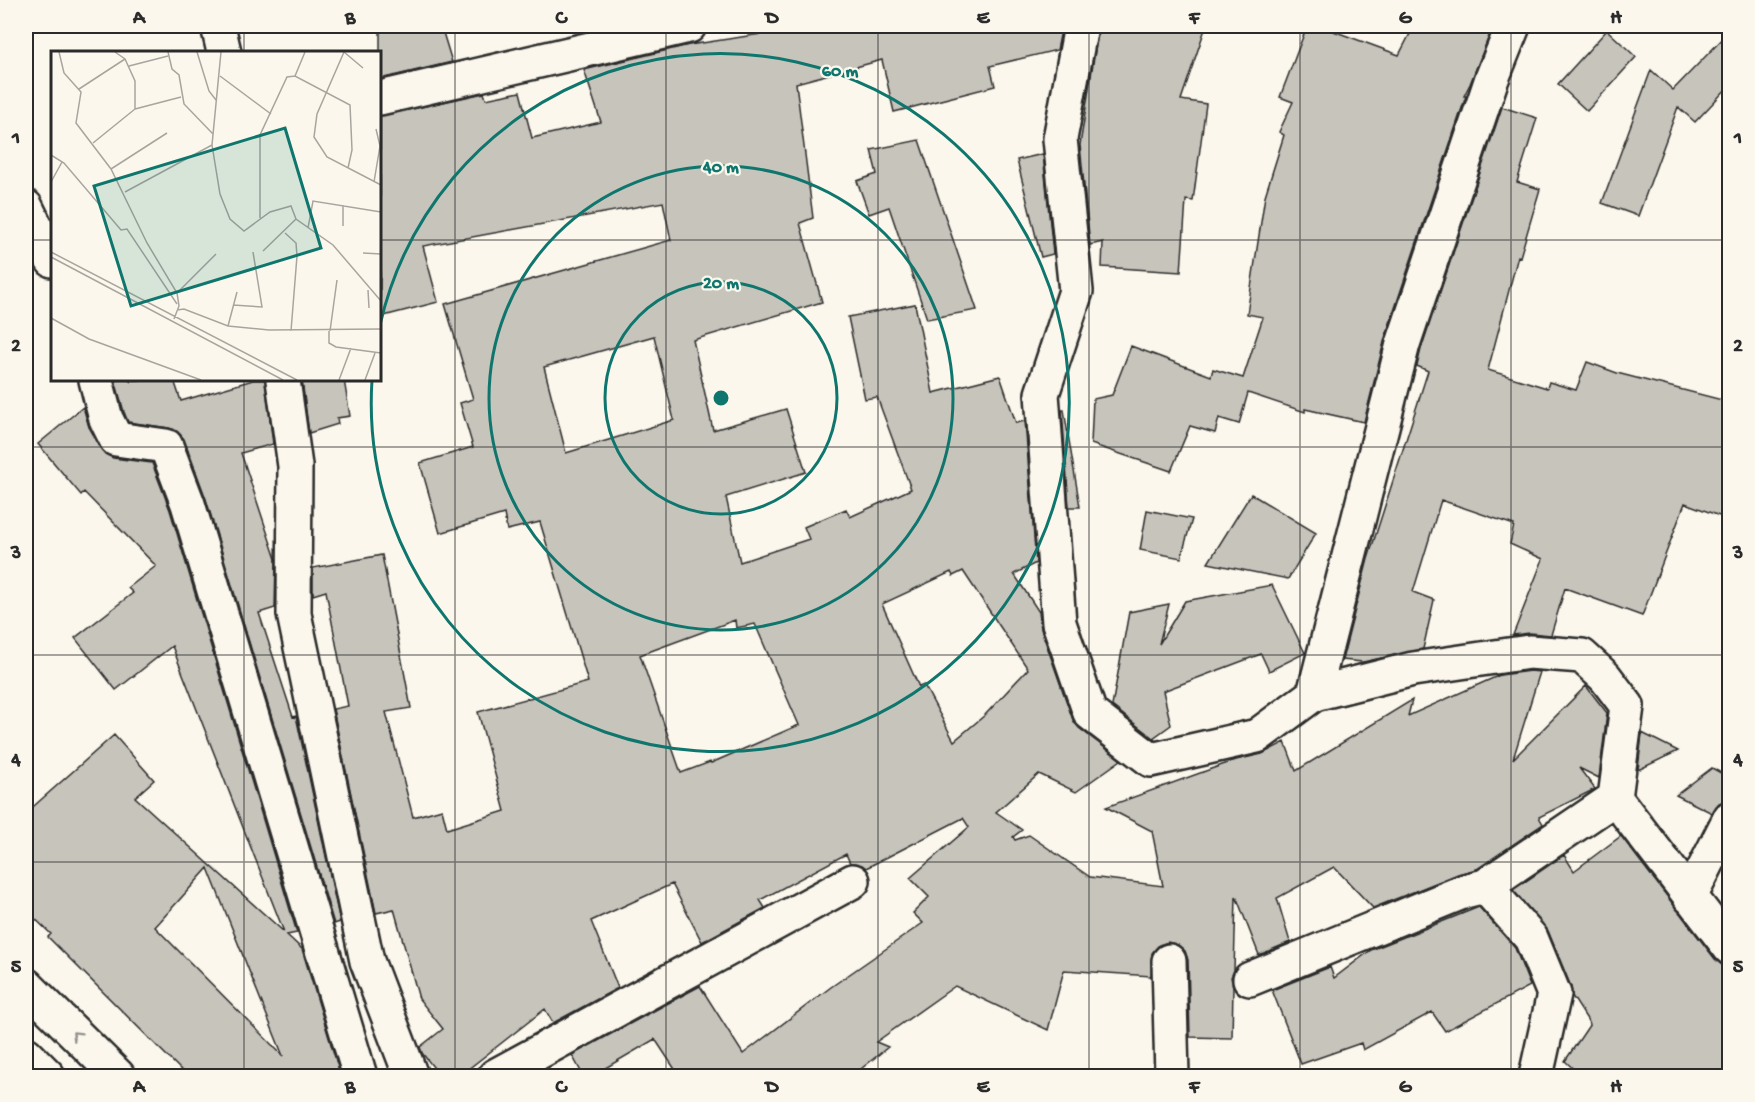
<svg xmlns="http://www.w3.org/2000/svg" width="1755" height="1102" font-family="'Gochi Hand',sans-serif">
  <rect width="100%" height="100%" fill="#fbf7ec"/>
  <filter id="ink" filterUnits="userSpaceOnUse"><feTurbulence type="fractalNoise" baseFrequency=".0167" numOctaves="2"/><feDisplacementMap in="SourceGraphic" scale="12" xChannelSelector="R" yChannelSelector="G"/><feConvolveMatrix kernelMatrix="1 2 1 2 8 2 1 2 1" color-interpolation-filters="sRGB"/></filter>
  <g filter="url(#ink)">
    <path fill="#c7c4bc" stroke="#2b2b2b" stroke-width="1.5" fill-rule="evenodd" d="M 380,26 L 441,26 L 452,62 L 380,79 Z
      M 797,26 L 1062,26 L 1057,50 L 990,66 L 995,86 L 894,112 L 882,60 L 796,83 L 813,218 L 800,223 L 822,302 L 693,340 L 713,430 L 786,409 L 806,472 L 726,497 L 740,562 L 809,539 L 804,527 L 846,509 L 850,517 L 911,489 L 877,397 L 865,399 L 848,317 L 915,304 L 933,393 L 1000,376 L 1016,423 L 1025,421 L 1036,563 L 1014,574 L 1039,612 L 1041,629 L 1073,720 L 1079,728 L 1121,760 L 1076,792 L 1039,774 L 996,812 L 1022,830 L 1013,837 L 1015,840 L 1029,835 L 1090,877 L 1163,886 L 1152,831 L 1106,807 L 1236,760 L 1262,754 L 1285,742 L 1296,771 L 1412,700 L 1408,716 L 1500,675 L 1530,671 L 1540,672 L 1513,759 L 1586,686 L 1607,713 L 1599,778 L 1579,768 L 1595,789 L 1539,817 L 1543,824 L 1477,869 L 1458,874 L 1373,908 L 1334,867 L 1277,898 L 1290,942 L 1259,955 L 1236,896 L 1234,971 L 1231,977 L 1233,987 L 1232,1038 L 1190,1037 L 1188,960 L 1185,951 L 1178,945 L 1168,942 L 1159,945 L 1152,953 L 1151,976 L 1064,970 L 1048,1030 L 955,986 L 876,1042 L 888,1047 L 851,1077 L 680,1077 L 655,1039 L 590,1077 L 584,1077 L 572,1055 L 700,986 L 743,1054 L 831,987 L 923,923 L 913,913 L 929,897 L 910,878 L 969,827 L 963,818 L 866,868 L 862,865 L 850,863 L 846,854 L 760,900 L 765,908 L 702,942 L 672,884 L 591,921 L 618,988 L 553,1023 L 545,1009 L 458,1077 L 441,1077 L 422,1053 L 420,1047 L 443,1029 L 419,999 L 394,909 L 376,913 L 333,709 L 348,706 L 326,591 L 313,595 L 313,568 L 382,555 L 411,708 L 386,712 L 413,817 L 442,809 L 447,829 L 505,811 L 478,712 L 588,682 L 540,522 L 507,530 L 504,514 L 440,533 L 420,463 L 473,447 L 460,403 L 473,399 L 445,304 L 671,240 L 663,202 L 423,246 L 438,302 L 380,317 L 380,116 L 484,93 L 486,99 L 520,92 L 532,138 L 601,122 L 584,70 L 689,45 L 774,32 ZM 654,336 L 674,420 L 566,453 L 544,367 ZM 963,571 L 1028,669 L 985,715 L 954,741 L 924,685 L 919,687 L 882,604 L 951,572 L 953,576 ZM 735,620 L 736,628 L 755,624 L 799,725 L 711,763 L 710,762 L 681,773 L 640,655 Z
      M 1099,26 L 1206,26 L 1181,100 L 1206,104 L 1193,201 L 1186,200 L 1181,272 L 1102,267 L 1103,242 L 1090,245 L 1080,145 Z
      M 1307,26 L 1320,26 L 1399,55 L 1414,26 L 1493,26 L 1470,84 L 1464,96 L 1466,96 L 1385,338 L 1364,422 L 1305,409 L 1305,412 L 1248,393 L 1239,424 L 1219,418 L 1215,433 L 1190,426 L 1171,471 L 1091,444 L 1093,399 L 1112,395 L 1131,346 L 1211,376 L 1213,369 L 1243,378 L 1263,317 L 1247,314 L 1265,196 L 1284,135 L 1279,132 L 1293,102 L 1280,97 Z
      M 1607,30 L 1636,57 L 1587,111 L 1558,84 Z
      M 1730,31 L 1730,85 L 1695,122 L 1678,107 L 1638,216 L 1602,203 L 1651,70 L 1673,90 Z
      M 1502,107 L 1537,118 L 1517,182 L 1540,189 L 1520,257 L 1518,256 L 1488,370 L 1547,388 L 1549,382 L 1576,390 L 1587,362 L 1617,373 L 1730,402 L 1730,520 L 1685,503 L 1642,616 L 1565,588 L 1551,635 L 1530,633 L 1513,635 L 1543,559 L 1510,544 L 1514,525 L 1441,500 L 1413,592 L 1434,600 L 1423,649 L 1363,662 L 1342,660 L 1368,559 L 1428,371 L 1417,366 L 1421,349 Z
      M 919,140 L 977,310 L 927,319 L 889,207 L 869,214 L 857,181 L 877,174 L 871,150 Z
      M 1043,154 L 1053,254 L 1041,257 L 1017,160 Z
      M 115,380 L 129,380 L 131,382 L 130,380 L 174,380 L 181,401 L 253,380 L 265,380 L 273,444 L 241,453 L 276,559 L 275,608 L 259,613 L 293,717 L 296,716 L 340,922 L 334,924 L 206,499 L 184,439 L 178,432 L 169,428 L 128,422 L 124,412 Z
      M 302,380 L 344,380 L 350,416 L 337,418 L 338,424 L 309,433 Z
      M 83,407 L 89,427 L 105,454 L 113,458 L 152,463 L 170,510 L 297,933 L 287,935 L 302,949 L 341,1077 L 188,1077 L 48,937 L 51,934 L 26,910 L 26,813 L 114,735 L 154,780 L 135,797 L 284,932 L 172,646 L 116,690 L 75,638 L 133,593 L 128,588 L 156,566 L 84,492 L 81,495 L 38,444 ZM 208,868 L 283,1056 L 155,927 Z
      M 1062,410 L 1064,410 L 1080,507 L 1069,507 Z
      M 1251,494 L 1316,533 L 1288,579 L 1208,563 Z
      M 1147,510 L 1192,519 L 1181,558 L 1140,550 Z
      M 1272,585 L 1305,653 L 1269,671 L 1261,654 L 1163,691 L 1171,725 L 1153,738 L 1112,706 L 1129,612 L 1169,604 L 1159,644 L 1185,601 Z
      M 1642,733 L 1678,751 L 1638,770 Z
      M 1712,768 L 1730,778 L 1730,799 L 1719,803 L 1712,813 L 1676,795 Z
      M 1621,836 L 1715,959 L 1722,965 L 1730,967 L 1730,1077 L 1582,1077 L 1565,1061 L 1590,1024 L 1572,996 L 1571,987 L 1548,931 L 1513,890 L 1564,855 L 1574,871 Z
      M 1479,907 L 1515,948 L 1530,986 L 1445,1031 L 1432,1012 L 1363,1050 L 1361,1043 L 1301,1064 L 1272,990 L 1330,967 L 1334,978 L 1371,950 Z"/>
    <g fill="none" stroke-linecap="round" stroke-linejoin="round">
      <defs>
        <path id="minor" d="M 218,26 L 224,52
          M 1081,26 L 1060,139 L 1076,291 L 1042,394 L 1059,623 L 1090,713 L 1151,760 L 1257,736 L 1314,694 L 1413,669 L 1529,652 L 1582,656 L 1605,677 L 1627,706 L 1615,798 L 1730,948
          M 380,98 L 689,26
          M 26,207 L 52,260
          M 96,380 L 106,419 L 116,439 L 166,446 L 188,504 L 360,1076
          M 283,380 L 295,466 L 294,614 L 367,961 L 411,1076
          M 1314,694 L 1403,344 L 1491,81 L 1513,26
          M 1485,886 L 1531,938 L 1554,994 L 1536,1076
          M 1690,897 L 1730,818
          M 1169,961 L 1172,1076
          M 1250,979 L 1465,891 L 1485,886 L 1615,798
          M 495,1076 L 853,881"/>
        <path id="secondary" d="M 26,985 L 118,1076
          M 26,1054 L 48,1076"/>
      </defs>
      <use href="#minor" stroke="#2b2b2b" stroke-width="38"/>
      <use href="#secondary" stroke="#2b2b2b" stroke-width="38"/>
      <use href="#minor" stroke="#fbf7ec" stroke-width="33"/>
      <use href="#secondary" stroke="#fbf7ec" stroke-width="33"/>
    </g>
    <defs><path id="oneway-chevron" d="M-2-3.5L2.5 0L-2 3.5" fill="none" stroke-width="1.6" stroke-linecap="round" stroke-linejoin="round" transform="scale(1.5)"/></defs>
    <use stroke="#93918c" href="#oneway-chevron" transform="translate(76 1035) rotate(-135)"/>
  </g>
  <path fill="none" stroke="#2b2b2b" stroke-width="1.5" stroke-opacity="0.55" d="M 244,26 L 244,52M 455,26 L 455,1076M 666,26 L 666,1076M 878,26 L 878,1076M 1089,26 L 1089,1076M 1300,26 L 1300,1076M 1511,26 L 1511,1076M 26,240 L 52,240M 380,240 L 1730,240M 244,380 L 244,1076M 26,447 L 1730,447M 26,655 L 1730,655M 26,862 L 1730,862"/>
  <g fill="none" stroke="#0f766e" stroke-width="3">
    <circle cx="721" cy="398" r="116"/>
    <circle cx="721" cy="398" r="232"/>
    <path d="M380 325A349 349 0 1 1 372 380"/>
  </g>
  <g transform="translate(51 51)">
    <rect width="330" height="330" fill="#fbf7ec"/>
    <path fill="none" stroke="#a8a59f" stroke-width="1.5" d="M 8,1 L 13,22 L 30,41 L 25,72 L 60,118 L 96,192 L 126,242 L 128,255 L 123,268M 117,1 L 121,18 L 128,24 L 133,53 L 162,83M 146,1 L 158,40 L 165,49M 170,1 L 161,94 L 169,143 L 179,168 L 193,180 L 219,161 L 240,155 L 245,168 L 282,194 L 330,250M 293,1 L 266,63 L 263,86 L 276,106 L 330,134M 293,1 L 312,17M 78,15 L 117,5M 169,25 L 220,63M 244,25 L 254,1M 28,38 L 74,8M 84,58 L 130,46M 42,92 L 84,58 L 84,30 L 74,8 L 64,1M 0,104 L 13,112 L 70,179 L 76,178 L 126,253M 60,118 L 116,82M 0,131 L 11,111M 323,131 L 329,95 L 325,78M 74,141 L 161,94M 292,154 L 292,175M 209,167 L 209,84 L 236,26 L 244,25 L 299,54 L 301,99 L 297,117M 257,177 L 262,150 L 330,161M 234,182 L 245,192 L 246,205 L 240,280M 212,200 L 245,168M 0,201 L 246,329M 312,202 L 330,203M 0,206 L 232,329M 317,239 L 318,257M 126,242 L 165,203M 182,254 L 211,256 L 202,201M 126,259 L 133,258 L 177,275 L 218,279 L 330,278M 0,267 L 38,288 L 150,329M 177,275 L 186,241M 278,280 L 278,292 L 285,296 L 330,302M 279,280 L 286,229M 288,329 L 300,297M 314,329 L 324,302"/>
    <path fill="#0f766e" fill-opacity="0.15" stroke="#0f766e" stroke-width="3" d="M 234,77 L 270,197 L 80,255 L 43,135 Z"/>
    <rect width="330" height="330" fill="none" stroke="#2b2b2b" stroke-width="3"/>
  </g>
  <circle cx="721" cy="398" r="9" fill="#0f766e" stroke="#fbf7ec" stroke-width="3"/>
  <g font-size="18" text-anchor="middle" font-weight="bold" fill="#0f766e" stroke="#fbf7ec" stroke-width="4.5" stroke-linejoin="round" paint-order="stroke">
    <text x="840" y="76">60 m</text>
    <text x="721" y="172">40 m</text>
    <text x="721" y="288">20 m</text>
  </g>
  <rect width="1755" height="1102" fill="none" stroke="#fbf7ec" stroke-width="66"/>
  <rect x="33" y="33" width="1689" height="1036" fill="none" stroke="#2b2b2b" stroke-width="2"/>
  <g font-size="20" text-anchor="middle" font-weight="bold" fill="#2b2b2b">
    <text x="139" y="23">A</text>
    <text x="350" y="23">B</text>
    <text x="561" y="23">C</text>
    <text x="772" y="23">D</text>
    <text x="983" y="23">E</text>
    <text x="1194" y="23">F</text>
    <text x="1405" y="23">G</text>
    <text x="1616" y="23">H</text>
    <text x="16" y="143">1</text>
    <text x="1738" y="143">1</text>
    <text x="16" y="351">2</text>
    <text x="1738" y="351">2</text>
    <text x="16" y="558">3</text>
    <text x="1738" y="558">3</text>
    <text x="16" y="765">4</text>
    <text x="1738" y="765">4</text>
    <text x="16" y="972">5</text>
    <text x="1738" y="972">5</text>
    <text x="139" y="1092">A</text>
    <text x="350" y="1092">B</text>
    <text x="561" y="1092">C</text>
    <text x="772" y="1092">D</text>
    <text x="983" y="1092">E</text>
    <text x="1194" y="1092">F</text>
    <text x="1405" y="1092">G</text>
    <text x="1616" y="1092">H</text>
  </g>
</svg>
